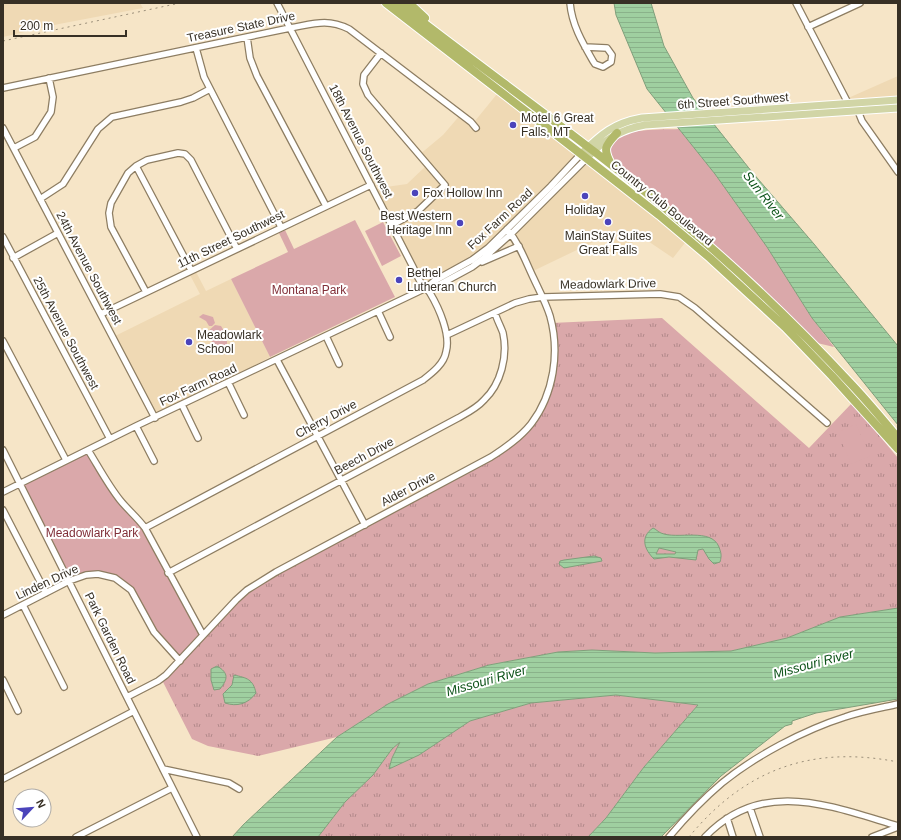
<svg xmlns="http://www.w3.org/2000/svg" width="901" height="840" font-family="Helvetica,sans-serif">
  <defs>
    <pattern id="grass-tufts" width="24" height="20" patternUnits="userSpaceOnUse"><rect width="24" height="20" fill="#daa8aa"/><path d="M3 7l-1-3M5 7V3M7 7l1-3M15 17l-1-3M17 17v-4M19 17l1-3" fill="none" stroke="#b2898a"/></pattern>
    <pattern id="water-rules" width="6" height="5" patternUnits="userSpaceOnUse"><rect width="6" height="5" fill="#9fcfa0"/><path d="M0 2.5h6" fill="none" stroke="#8ab28a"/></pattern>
  </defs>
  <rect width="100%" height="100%" fill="#f6e5c7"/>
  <path fill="#efd9b4" d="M 3,3 L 140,3 L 143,8 L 59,24 L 3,37 Z
    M 898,76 L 898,100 L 848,103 L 846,99 Z
    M 497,94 L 578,157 L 488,248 L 426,288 L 374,190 L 379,188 L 407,184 L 427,165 L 419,155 L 443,135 L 461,114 L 471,122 L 475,121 Z
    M 587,158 L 688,239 L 673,258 L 639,235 L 622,255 L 616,253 L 606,236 L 531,272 L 511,234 Z
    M 196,272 L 206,291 L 231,279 L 270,357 L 182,405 L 155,418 L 113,337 L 200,294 L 190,275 Z"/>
  <path fill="url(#grass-tufts)" d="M 662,318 L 809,448 L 852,403 L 898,458 L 898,608 L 840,617 L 787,638 L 731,651 L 655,653 L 592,650 L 558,652 L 489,665 L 428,684 L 388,704 L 337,737 L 258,756 L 208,746 L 192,739 L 163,682 L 180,661 L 247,590 L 491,457 L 531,424 L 549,390 L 553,373 L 551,323 Z
    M 616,695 L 698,705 L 644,767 L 606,818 L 588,837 L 318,837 L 345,802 L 373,775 L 392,749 L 401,741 L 392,758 L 389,769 L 419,755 L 470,721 L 531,703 Z"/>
  <path fill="#daa8aa" d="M 679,129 L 715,174 L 767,247 L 812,318 L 834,347 L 813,342 L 685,222 L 632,175 L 612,162 L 607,152 C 609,149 610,146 612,143 C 625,127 660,130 679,129 Z
    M 355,220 L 395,297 L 270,357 L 231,279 L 288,252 L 279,233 L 285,230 L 294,249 Z
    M 383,222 L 401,256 L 382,266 L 365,231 Z
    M 203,314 L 213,317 L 215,323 L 212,326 L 209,326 L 206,321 L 199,317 Z
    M 215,325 L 221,326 L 227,336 L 227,348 L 218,354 L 207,332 Z
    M 856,424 L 870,456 L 851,464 L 838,432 Z
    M 88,450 L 119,498 L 139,519 L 203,635 L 180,661 L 167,647 L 131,590 L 115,579 L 98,574 L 69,581 L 20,484 Z"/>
  <path fill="url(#water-rules)" stroke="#809f7b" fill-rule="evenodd" d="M 614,3 L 651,3 L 664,46 L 693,98 L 752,172 L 814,244 L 898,346 L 898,425 L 812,318 L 767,247 L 715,174 L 647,89 L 616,15 Z
    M 653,528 C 656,529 658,532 661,533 C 677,540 711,527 719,547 C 721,553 722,555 720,562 L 714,564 L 709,559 L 703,549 L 698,550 L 696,560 L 669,557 L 654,559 C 644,549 640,537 653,528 ZM 659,548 L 676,552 L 675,554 L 656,554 Z
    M 594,556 L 601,558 L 602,561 L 564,568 L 559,564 L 560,561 L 564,560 Z
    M 898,608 L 898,699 L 816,713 L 792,721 L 792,724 L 785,726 L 721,776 L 661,837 L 588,837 L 606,818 L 644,767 L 698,705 L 616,695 L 531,703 L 470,721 L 419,755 L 389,769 L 392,758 L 400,742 L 392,749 L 373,775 L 345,802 L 318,837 L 232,837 L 244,824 L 337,737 L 388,704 L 428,684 L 489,665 L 558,652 L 592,650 L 655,653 L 731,651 L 787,638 L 840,617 Z
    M 217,666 C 229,673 228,679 220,689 L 214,690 L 211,680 L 211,669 Z
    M 234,675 C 247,678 253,679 256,693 C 248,704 237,707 225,703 L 223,694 L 232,685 Z"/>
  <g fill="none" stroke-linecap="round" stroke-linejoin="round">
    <defs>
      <path id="minor" d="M 570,3 C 572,25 582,42 593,61 L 595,64 L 603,67 L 611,62 L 612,55 L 607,48 L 585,47
        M 796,3 L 848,103 L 858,111 L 862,121 L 898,172
        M 808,27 L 860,3
        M 247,37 L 250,58 L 257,76 L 326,206
        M 196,48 L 204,77 L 281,227
        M 381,53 L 364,75 L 363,84 L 368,95 L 445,185 L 418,211 L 392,225
        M 3,88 L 290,28 C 313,24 327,18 349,29 L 471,122 L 476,128
        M 3,128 L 155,418
        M 14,148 L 35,137 L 51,112 L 53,97 L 49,78
        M 136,166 L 191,270
        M 40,199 L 63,184 L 98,129 L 112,117 L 181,102 L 193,98 L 210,89
        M 3,237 L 110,439
        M 13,258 L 58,233
        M 482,262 L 519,246
        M 428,288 L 437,286 L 472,267 L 484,258 L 511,234 L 587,158
        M 146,292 L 111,227 L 109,213 L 111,203 L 128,173 L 136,166 L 147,160 L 178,153 L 185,154 L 191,160 L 237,249
        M 378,311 L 390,337
        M 101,314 L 371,185
        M 447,335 L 515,303 L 529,299 L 543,297 L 660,294 L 679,297 L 695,308 L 827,423
        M 326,336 L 339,364
        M 3,341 L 66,460
        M 277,360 L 365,525
        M 228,382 L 244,415
        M 182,405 L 198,438
        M 136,426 L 154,461
        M 3,450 L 197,837
        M 88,450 C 98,466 108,485 120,500 C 128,510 138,518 145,528 L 203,635
        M 3,492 L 136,426 L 426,288 L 434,281 L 472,260 L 488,248 L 551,186 L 581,154
        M 3,510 L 46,593
        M 145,528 L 423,380 C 432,373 444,364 446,352 C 451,335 439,308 430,293 C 428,290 424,287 422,284 C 418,279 416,273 413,267 L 277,3
        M 168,573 L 458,418 C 467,413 477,408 484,400 C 501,384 508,356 503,333 C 501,327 497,320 495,313
        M 23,605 L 64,687
        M 3,615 L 69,581 L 86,575 L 98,574 L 115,578 L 131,590 L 154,632 L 180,661
        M 3,680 L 18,711
        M 127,697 L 158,681 L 166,675 L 236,600 L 247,590 L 276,572 L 491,457 C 505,448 520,438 531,424 C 554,394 560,352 550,316 C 546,303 539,290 533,277 C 525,260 519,243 507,229
        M 163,769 L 229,783 L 239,789
        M 3,779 L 134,711
        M 750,808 L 760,837
        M 727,818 L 733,837
        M 76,837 L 172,788
        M 669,837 C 685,818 703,799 722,783 C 755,756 804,730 845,717 C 862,711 880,708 898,704
        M 705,837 C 762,777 830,806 898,826
        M 872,837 L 898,827"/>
      <path id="major" d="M 581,154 C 601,134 614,123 642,118 L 898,100
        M 587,158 C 603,140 621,129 645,125 L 898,108"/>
      <path id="highway" d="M 386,3 L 581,154 L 659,215 L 710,258 L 785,327 L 832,376 L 898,449
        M 398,3 C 494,78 594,147 686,226 C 744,275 800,329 852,385 C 868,402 883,420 898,438
        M 409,3 L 425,18
        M 611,164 C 602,148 606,145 617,133"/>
    </defs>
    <use href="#minor" stroke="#8d7d62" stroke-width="8"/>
    <use href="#major" stroke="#fff" stroke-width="9"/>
    <use href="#highway" stroke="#fff" stroke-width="10"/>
    <use href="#minor" stroke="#fff" stroke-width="5.5"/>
    <use href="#major" stroke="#d1d5a6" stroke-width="7"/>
    <use href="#highway" stroke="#b2b96a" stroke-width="8"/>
    <path stroke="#9a8e79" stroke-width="1" stroke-dasharray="2 4" stroke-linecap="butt" d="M 3,41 L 180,3
      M 689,837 C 745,769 812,745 898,762"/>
  </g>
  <g fill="#4b44bb" stroke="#fff" stroke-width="1.5">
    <circle cx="513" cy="125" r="4"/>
    <circle cx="415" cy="193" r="4"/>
    <circle cx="585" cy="196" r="4"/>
    <circle cx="608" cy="222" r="4"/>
    <circle cx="460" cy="223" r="4"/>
    <circle cx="399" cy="280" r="4"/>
    <circle cx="189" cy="342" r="4"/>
  </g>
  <g text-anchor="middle" stroke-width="4" stroke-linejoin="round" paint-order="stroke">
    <g font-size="12" fill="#373025" stroke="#fff">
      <text transform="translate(241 27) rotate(-12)" y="4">Treasure State Drive</text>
      <text transform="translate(733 101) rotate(-4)" y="4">6th Street Southwest</text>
      <text transform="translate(361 141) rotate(63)" y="4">18th Avenue Southwest</text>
      <text transform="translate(662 203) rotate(39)" y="4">Country Club Boulevard</text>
      <text transform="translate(500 219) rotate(-43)" y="4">Fox Farm Road</text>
      <text transform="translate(231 239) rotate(-26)" y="4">11th Street Southwest</text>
      <text transform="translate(89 268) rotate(62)" y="4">24th Avenue Southwest</text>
      <text transform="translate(608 284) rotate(-1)" y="4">Meadowlark Drive</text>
      <text transform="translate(66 333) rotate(62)" y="4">25th Avenue Southwest</text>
      <text transform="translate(198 385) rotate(-25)" y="4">Fox Farm Road</text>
      <text transform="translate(326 419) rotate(-28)" y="4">Cherry Drive</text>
      <text transform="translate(364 456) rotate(-28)" y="4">Beech Drive</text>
      <text transform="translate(408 489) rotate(-28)" y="4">Alder Drive</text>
      <text transform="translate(47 582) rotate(-25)" y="4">Linden Drive</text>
      <text transform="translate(110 638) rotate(64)" y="4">Park Garden Road</text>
    </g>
    <g font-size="12" fill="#373025" stroke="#fff" text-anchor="start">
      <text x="521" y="122">Motel 6 Great<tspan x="521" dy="14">Falls, MT</tspan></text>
      <text x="423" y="197">Fox Hollow Inn</text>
      <text x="585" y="214" text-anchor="middle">Holiday</text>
      <text x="452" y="220" text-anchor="end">Best Western<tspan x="452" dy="14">Heritage Inn</tspan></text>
      <text x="608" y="240" text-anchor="middle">MainStay Suites<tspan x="608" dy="14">Great Falls</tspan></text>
      <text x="407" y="277">Bethel<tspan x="407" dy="14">Lutheran Church</tspan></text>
      <text x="197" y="339">Meadowlark<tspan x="197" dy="14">School</tspan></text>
    </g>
    <g font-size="12" fill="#802f38" stroke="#fff">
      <text x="309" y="294">Montana Park</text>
      <text x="92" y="537">Meadowlark Park</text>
    </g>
    <g font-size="13" font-style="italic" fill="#0c5218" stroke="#fff">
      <text transform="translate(764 195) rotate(52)" y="5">Sun River</text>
      <text transform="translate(813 663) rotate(-15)" y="5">Missouri River</text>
      <text transform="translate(486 680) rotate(-16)" y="5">Missouri River</text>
    </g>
  </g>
  <rect width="901" height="840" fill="none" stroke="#373025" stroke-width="8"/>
  <g transform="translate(32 808) rotate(64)"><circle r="19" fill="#ffffff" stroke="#afaca8"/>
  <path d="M0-3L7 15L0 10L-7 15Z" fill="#4b44bb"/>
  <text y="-6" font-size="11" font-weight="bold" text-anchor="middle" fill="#373025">N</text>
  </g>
  <path d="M14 30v6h112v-6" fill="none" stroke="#373025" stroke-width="2"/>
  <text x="20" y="30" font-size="12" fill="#373025" stroke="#ffffff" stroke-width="3" paint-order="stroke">200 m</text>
</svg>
